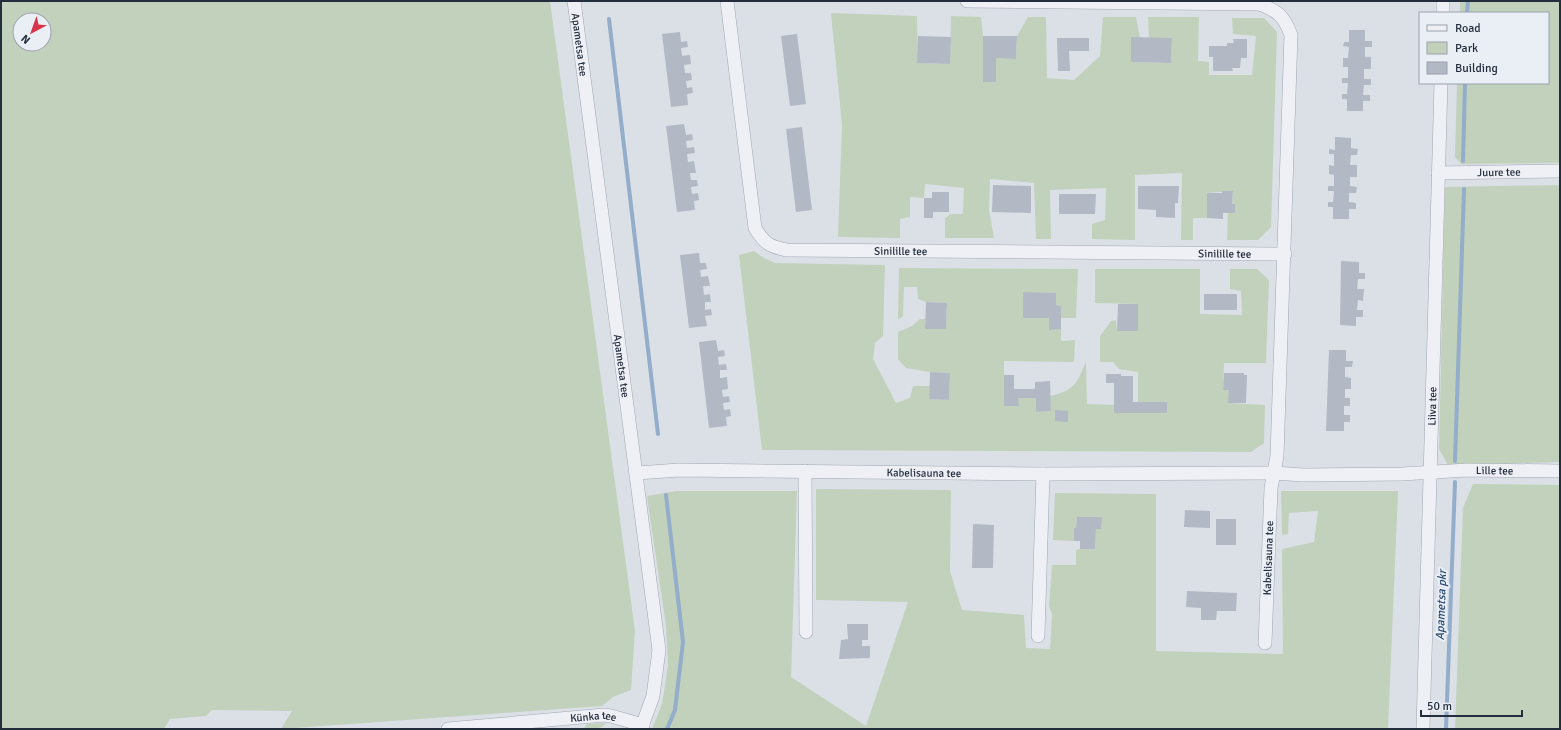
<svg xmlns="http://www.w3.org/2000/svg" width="1561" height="730" font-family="Signika,sans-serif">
  <rect width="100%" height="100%" fill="#dbe0e7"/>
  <path fill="#c1d1bc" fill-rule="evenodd" d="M 1,1 L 550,1 L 635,631 L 631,690 L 613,697 L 602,706 L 281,729 L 292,711 L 212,710 L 206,716 L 170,719 L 164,729 L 1,729 ZM 20,20 L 44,20 L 44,44 L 20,44 Z
    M 1460,1 L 1560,1 L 1560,163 L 1461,164 L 1455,157 L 1457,83 L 1548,83 L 1548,13 L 1460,13 Z
    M 831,13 L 917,16 L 918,63 L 950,64 L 951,16 L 981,17 L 983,36 L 983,82 L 995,82 L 996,58 L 1016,58 L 1017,36 L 1028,17 L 1046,17 L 1047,78 L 1074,80 L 1100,56 L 1103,17 L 1136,17 L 1140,38 L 1131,37 L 1131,62 L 1171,63 L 1172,38 L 1149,38 L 1148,17 L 1199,17 L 1198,61 L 1209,62 L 1209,75 L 1252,75 L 1256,36 L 1233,34 L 1232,18 L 1264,18 L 1277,32 L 1271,227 L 1258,240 L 1227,240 L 1228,212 L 1232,204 L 1233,191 L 1207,193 L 1207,218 L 1193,218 L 1193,240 L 1181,240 L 1182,173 L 1135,175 L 1135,240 L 1092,239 L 1092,224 L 1105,220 L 1106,188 L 1050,190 L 1051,239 L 1036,239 L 1034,183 L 990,179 L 989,210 L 994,238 L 945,238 L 945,218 L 951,214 L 963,214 L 964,188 L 925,184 L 924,198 L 910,197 L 910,217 L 900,219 L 900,238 L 838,237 L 842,125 Z
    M 1560,185 L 1560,462 L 1448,465 L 1439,449 L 1445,187 Z
    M 754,251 L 764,258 L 775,263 L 885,265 L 883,336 L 875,343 L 873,359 L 896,403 L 910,398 L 913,386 L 929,386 L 929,399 L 949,400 L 950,373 L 930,372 L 906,368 L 898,359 L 898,332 L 912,326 L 920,319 L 925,319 L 925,329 L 946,329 L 947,303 L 926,302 L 918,299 L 917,287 L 904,287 L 903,316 L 898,320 L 899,268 L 1078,269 L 1076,318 L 1061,318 L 1061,306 L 1056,305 L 1056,293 L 1023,293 L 1023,318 L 1049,318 L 1049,329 L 1061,329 L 1061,341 L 1075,340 L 1074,362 L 1004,361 L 1004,406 L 1018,405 L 1018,398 L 1036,398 L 1036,412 L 1051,411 L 1050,396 C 1074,391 1077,383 1086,362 L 1087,404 L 1114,405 L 1114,413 L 1167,413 L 1167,402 L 1138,402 L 1138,372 L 1119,369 L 1113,362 L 1100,362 L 1100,336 L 1111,321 L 1116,320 L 1117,331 L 1138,331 L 1138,304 L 1095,303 L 1095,269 L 1200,269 L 1200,314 L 1242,315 L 1241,291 L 1230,289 L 1230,269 L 1257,269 L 1269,280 L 1266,363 L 1224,363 L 1223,389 L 1229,390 L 1229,403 L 1265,405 L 1264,443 L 1251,452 L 762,450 L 739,255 ZM 1055,411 L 1068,411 L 1068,421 L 1055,421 Z
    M 1473,484 L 1560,485 L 1560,729 L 1455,729 L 1463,508 Z
    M 816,489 L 951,490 L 950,571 L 962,610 L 1024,615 L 1026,648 L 1050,649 L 1052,614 L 1049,606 L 1052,565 L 1076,565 L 1076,550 L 1080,549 L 1095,549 L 1096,529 L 1101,529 L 1101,517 L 1077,517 L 1076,528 L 1074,528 L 1074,541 L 1053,540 L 1055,493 L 1156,494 L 1156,651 L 1283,654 L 1282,549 L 1314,542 L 1318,511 L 1289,513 L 1288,534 L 1282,535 L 1281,491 L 1398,491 L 1388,729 L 652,729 L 662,704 L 668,665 L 666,626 L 647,496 L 676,491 L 797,491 L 791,677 L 866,726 L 908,602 L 816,600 Z
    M 606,723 C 601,730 592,729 584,729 L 587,724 Z"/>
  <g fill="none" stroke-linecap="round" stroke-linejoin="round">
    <path stroke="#93adca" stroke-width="4" d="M 1467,13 L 1468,1
      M 609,19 L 658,434
      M 1463,161 L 1465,83
      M 1455,461 L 1464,189
      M 666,495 L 683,642 L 675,710 L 667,729
      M 1446,729 L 1455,482"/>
  </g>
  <path fill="#b2b9c4" d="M 1349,30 L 1365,30 L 1365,41 L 1372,41 L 1372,47 L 1365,47 L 1365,57 L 1371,57 L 1371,69 L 1364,69 L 1364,79 L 1371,79 L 1371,85 L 1364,85 L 1363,95 L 1370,95 L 1370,101 L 1363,101 L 1363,111 L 1347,111 L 1347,99 L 1342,99 L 1342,94 L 1347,94 L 1348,83 L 1342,83 L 1342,78 L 1348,78 L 1348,67 L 1343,67 L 1343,58 L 1348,58 L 1349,47 L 1343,46 L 1344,42 L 1349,42 Z
    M 680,32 L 681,42 L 687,41 L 688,47 L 681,48 L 682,56 L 690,55 L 691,64 L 684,65 L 685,73 L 691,73 L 692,80 L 686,81 L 687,88 L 692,87 L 693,93 L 687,94 L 688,105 L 671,107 L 662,34 Z
    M 797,34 L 806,104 L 790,106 L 781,36 Z
    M 918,36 L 951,37 L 950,64 L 917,63 Z
    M 983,36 L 1017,36 L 1016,59 L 996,58 L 996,82 L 983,82 Z
    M 1131,37 L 1172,38 L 1171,63 L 1131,62 Z
    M 1057,38 L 1089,38 L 1089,51 L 1069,51 L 1070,71 L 1058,71 Z
    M 1233,39 L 1247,39 L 1247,58 L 1241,58 L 1240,68 L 1232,68 L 1233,71 L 1213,71 L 1213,57 L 1209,57 L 1209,46 L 1227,46 L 1227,43 L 1234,43 Z
    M 684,124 L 686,135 L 692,134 L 693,140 L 686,141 L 687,148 L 694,147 L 695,153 L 687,154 L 688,162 L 694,161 L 696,173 L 690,173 L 691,180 L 697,180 L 698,186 L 691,187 L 692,194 L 698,193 L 699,200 L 694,201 L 695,210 L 677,212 L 666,126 Z
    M 802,127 L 812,210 L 796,212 L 786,129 Z
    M 1335,137 L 1351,138 L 1351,148 L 1358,149 L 1357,155 L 1351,155 L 1350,165 L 1357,165 L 1357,177 L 1350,177 L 1350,186 L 1357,187 L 1356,193 L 1349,193 L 1349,202 L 1356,203 L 1356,209 L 1349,209 L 1349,219 L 1333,219 L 1333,207 L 1328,207 L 1328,202 L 1333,202 L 1334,191 L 1328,191 L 1328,186 L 1334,186 L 1334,175 L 1329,174 L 1329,165 L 1334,166 L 1334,154 L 1329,154 L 1329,149 L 1335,150 Z
    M 993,185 L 1031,186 L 1031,213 L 992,212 Z
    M 1138,186 L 1179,186 L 1178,203 L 1175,203 L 1175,218 L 1156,217 L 1156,210 L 1138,209 Z
    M 1222,191 L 1233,191 L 1232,204 L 1235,204 L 1235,213 L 1223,213 L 1223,219 L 1207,218 L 1207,193 L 1222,193 Z
    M 932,192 L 949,192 L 949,212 L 933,212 L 933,218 L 924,218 L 924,198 L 932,198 Z
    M 1059,194 L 1096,194 L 1095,214 L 1059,214 Z
    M 699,253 L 700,263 L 706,263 L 707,269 L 700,270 L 701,277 L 708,276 L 710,286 L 703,286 L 704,295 L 710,294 L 711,302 L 705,302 L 705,310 L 711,309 L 712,315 L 705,316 L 707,326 L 689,328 L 680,255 Z
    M 1341,261 L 1359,262 L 1359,273 L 1365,273 L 1365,279 L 1358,279 L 1357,289 L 1364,289 L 1363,301 L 1358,300 L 1357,310 L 1363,310 L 1363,317 L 1356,317 L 1356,326 L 1340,325 Z
    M 1023,292 L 1056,293 L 1056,305 L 1061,306 L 1061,329 L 1049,330 L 1049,318 L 1023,318 Z
    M 1204,294 L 1237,294 L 1237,310 L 1204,310 Z
    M 926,302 L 947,303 L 946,329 L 925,329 Z
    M 1118,304 L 1138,304 L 1138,331 L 1117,331 Z
    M 716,340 L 718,351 L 724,350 L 725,356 L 718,357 L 719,365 L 726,364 L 727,370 L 720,370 L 720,378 L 727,377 L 728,389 L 722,390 L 723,397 L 729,396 L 730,402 L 723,403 L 724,410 L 730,409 L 731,416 L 726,417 L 727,426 L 709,428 L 699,342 Z
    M 1329,350 L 1346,350 L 1346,361 L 1353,361 L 1352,367 L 1345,367 L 1345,377 L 1351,378 L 1351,389 L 1345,389 L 1345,398 L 1350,398 L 1350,406 L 1344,406 L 1344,415 L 1350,415 L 1350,422 L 1344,422 L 1344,431 L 1326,431 Z
    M 930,372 L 950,373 L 949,400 L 929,399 Z
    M 1224,373 L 1244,373 L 1244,375 L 1247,375 L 1246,403 L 1228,403 L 1229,390 L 1223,390 Z
    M 1106,374 L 1121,374 L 1121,376 L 1133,376 L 1133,402 L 1167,402 L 1167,413 L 1114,413 L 1114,383 L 1106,383 Z
    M 1004,375 L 1014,375 L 1014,389 L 1035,389 L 1035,382 L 1050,381 L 1051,411 L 1036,412 L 1036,398 L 1018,398 L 1019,406 L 1004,406 Z
    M 1055,410 L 1068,411 L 1068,422 L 1055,421 Z
    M 1185,510 L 1210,511 L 1210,528 L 1184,527 Z
    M 1077,517 L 1102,517 L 1101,529 L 1096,529 L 1095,549 L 1080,549 L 1080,541 L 1074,541 L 1074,528 L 1076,528 Z
    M 1216,519 L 1236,519 L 1236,545 L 1216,545 Z
    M 973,524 L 994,525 L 993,568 L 972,568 Z
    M 1187,591 L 1237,593 L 1236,611 L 1217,611 L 1216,620 L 1201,620 L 1201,608 L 1186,607 Z
    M 847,624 L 868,624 L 868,640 L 862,640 L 862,646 L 870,646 L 870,658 L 839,659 L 841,640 L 848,639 Z"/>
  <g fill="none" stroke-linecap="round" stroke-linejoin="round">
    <defs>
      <g id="street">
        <path id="s1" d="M 574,1 L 659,650 L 653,696 L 641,729"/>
        <path id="s2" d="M 727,1 L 755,228 C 764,243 770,247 787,250 L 1285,254"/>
        <path d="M 967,1 L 1259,4 C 1278,11 1284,16 1291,35 L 1277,456 L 1271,488 L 1265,643"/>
        <path d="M 1443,13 L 1443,1"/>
        <path id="s3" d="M 1438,173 L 1560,171"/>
        <path d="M 805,471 L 806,632"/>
        <path id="s4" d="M 637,473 L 679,470 L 1043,474 L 1274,473 L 1303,475 L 1402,474 L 1467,470 L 1560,471"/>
        <path d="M 1038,636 L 1043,474"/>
        <path id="s5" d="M 448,729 L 604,715 L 611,716 L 643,725"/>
        <path id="s6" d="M 1423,729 L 1441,83"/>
      </g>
    </defs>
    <use href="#street" stroke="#a0a7b1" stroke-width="14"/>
    <use href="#street" stroke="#eef0f5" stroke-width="13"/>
  </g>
  <g text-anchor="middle" stroke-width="4" stroke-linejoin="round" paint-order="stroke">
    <g font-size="11" fill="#242d3e" stroke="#eaeff5">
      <text dy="4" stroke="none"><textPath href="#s1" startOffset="44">Apametsa tee</textPath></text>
      <text dy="4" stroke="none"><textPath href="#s3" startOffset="61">Juure tee</textPath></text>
      <text dy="4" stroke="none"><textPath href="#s2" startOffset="383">Sinilille tee</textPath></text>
      <text dy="4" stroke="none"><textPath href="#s2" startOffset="707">Sinilille tee</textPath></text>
      <text dy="4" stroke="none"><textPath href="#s1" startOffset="368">Apametsa tee</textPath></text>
      <text dy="4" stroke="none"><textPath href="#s6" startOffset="323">Liiva tee</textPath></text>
      <text dy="4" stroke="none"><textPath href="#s4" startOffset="858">Lille tee</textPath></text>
      <text dy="4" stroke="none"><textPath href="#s4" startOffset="287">Kabelisauna tee</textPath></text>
      <text transform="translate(1268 558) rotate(-88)" y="4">Kabelisauna tee</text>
      <text dy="4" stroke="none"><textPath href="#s5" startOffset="146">Künka tee</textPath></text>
    </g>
    <g font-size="12" font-style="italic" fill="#2c4b74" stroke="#eaeff5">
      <text transform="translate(1441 605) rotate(-88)" y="4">Apametsa pkr</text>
    </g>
  </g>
  <rect width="1561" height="730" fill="none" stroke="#242d3e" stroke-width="4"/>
  <rect x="1419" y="12" width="130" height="72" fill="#eaeff5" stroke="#9ba1ac"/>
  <rect x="1427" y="25" width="20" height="6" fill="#eef0f5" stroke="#9ba1ac"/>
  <text x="1455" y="32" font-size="12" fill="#242d3e">Road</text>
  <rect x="1427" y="42" width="20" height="12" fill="#c1d1bc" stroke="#9ba1ac"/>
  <text x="1455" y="52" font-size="12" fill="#242d3e">Park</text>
  <rect x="1427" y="62" width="20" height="12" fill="#b2b9c4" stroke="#9ba1ac"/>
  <text x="1455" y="72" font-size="12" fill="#242d3e">Building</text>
  <g transform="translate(32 32) rotate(221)"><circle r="19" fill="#eaeff5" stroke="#9ba1ac"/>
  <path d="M0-3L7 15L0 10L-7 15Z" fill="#d7354b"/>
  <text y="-6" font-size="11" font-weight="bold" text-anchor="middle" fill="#242d3e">N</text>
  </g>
  <path d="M1421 710v6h101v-6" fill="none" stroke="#242d3e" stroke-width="2"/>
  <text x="1427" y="710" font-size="12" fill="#242d3e" stroke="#eaeff5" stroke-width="3" paint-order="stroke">50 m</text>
</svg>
